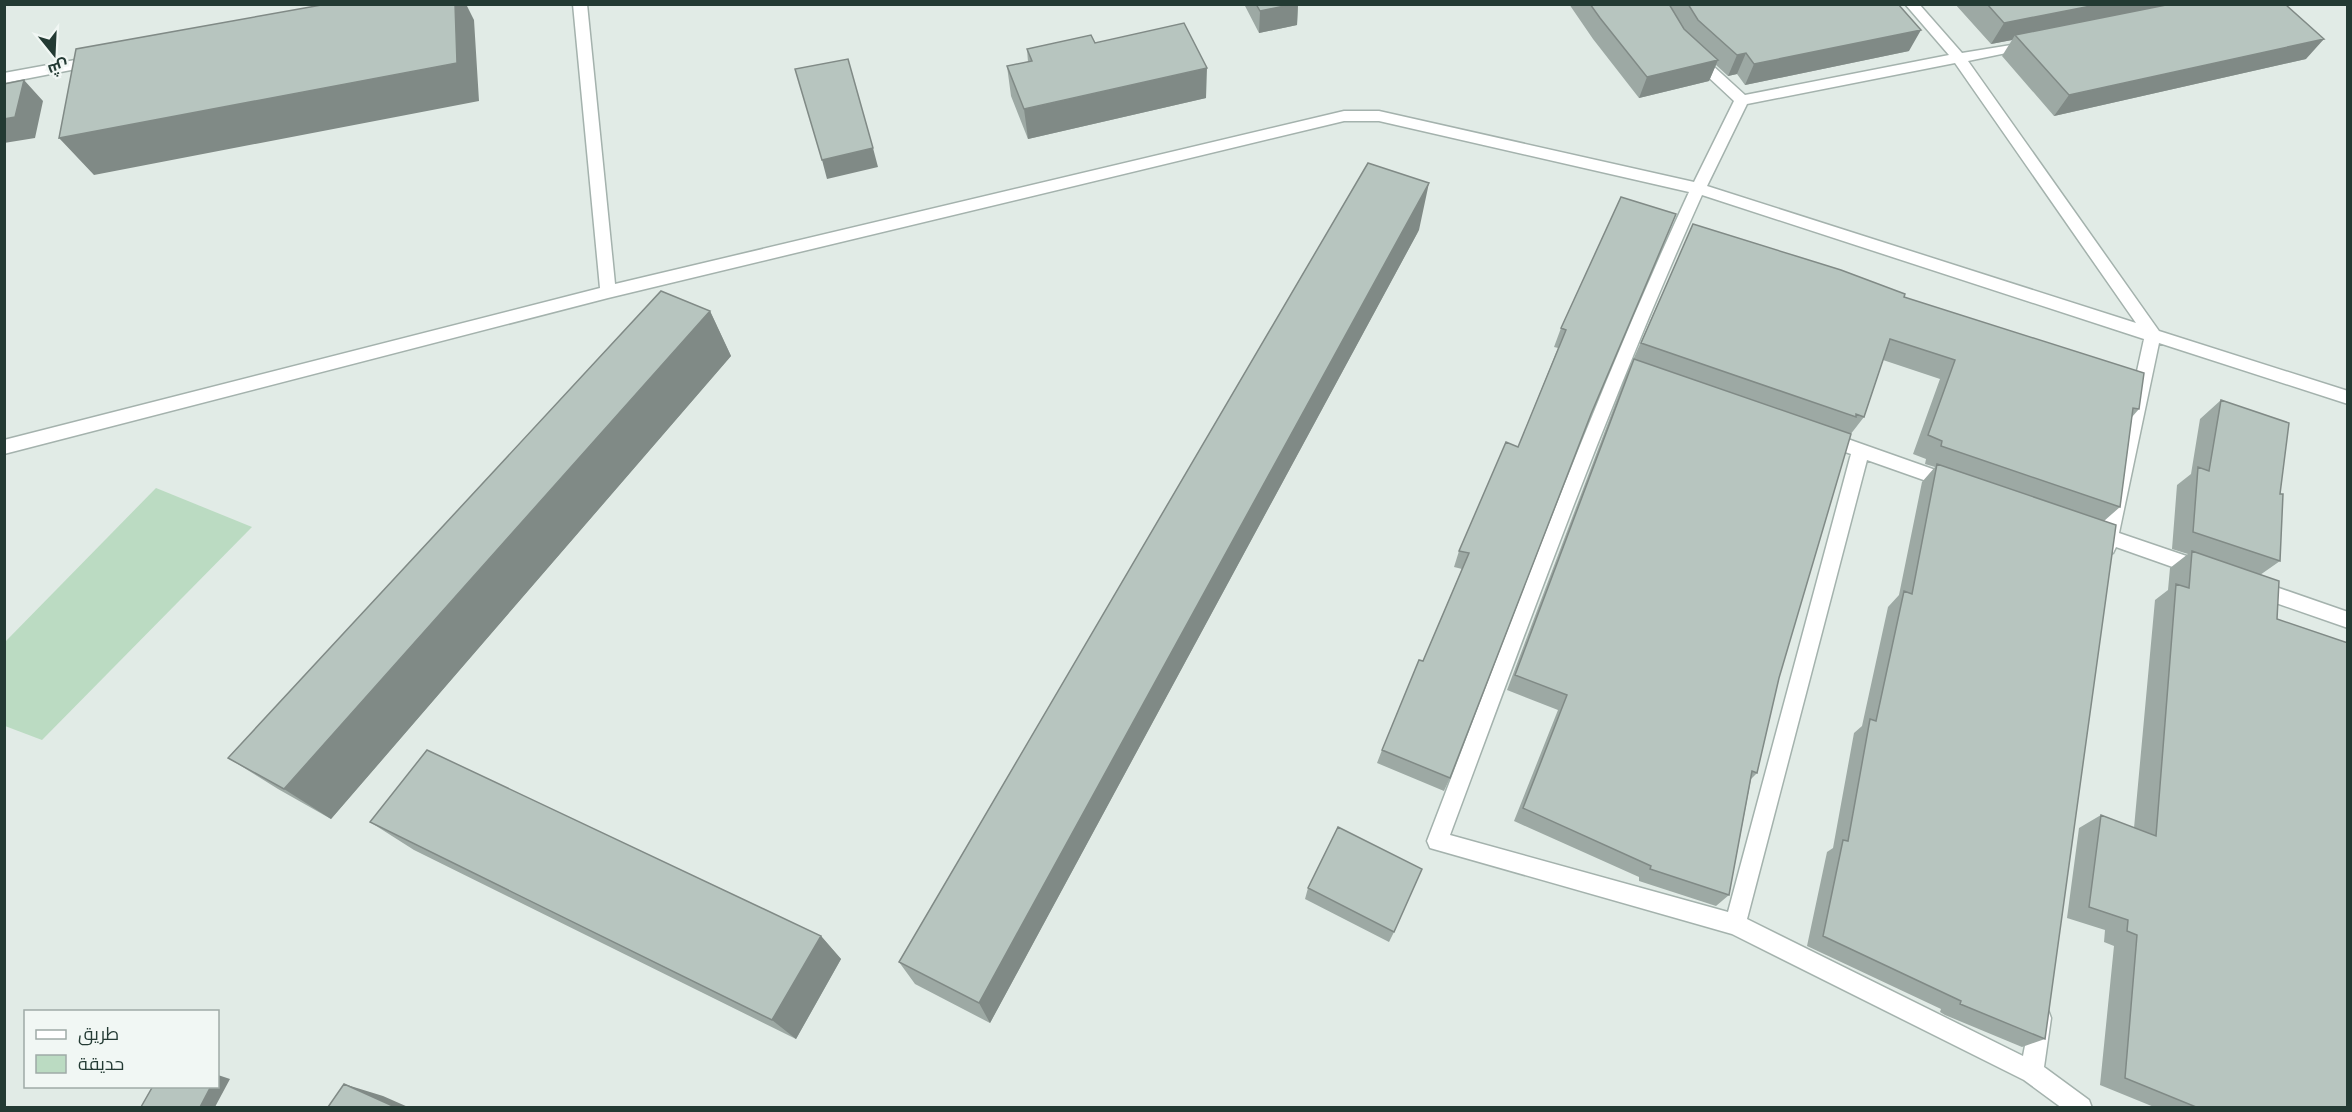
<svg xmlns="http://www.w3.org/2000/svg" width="2352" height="1112" font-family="Lato,Cairo,sans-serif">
  <rect width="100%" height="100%" fill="#e1ebe6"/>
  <path fill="#bbdbc2" d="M 156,488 L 252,527 L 42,740 L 5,726 L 5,642 Z"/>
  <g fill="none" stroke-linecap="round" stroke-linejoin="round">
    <defs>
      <path id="minor" d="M 573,4 L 587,4 L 615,284 L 1344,111 L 1379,111 L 1694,182 L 1734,101 L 1690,60 L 1690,54 L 1700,54 L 1745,95 L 1949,55 L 1905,4 L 1919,4 L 1962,53 L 2035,41 L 2035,47 L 1968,61 L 2159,331 L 2348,391 L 2348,404 L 2159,343 L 2119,533 L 2207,563 L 2210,569 L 2207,575 L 2201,577 L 2116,547 L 2113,553 L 2107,556 L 2101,553 L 2099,541 L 2094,539 L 2091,534 L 2094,529 L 2103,527 L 2144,339 L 1702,195 C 1608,404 1530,620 1450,835 L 1728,912 L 1851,454 L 1819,443 L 1816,438 L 1819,433 L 1825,431 L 1958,478 L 1961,483 L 1958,488 L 1952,490 L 1867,460 L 1747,919 L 2023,1056 L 2032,1010 L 2040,1007 L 2048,1010 L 2051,1018 L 2044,1067 L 2089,1100 L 2092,1108 L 2062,1108 L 2024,1080 L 1732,934 L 1430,848 L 1427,841 C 1511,623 1591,404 1689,192 L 1379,121 L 1344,121 L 608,298 L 4,454 L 4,440 L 600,288 ZM 1955,63 L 2136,323 L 1707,186 L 1747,104 Z
        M 97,56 L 102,58 L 102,64 L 4,83 L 4,73 Z
        M 2256,580 L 2348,612 L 2348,628 L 2250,594 L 2247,588 L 2250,582 Z"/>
    </defs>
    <use href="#minor" stroke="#a4b2ad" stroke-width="3"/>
    <use href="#minor" fill="#fff" fill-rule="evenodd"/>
  </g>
  <path fill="#9da9a4" d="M 1244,4 L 1298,4 L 1297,25 L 1259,33 Z
    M 1569,4 L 1898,4 L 1909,51 L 1745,85 L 1737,74 L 1728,76 L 1716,65 L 1709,81 L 1639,98 L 1593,39 Z
    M 1955,4 L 2285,4 L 2306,59 L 2054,116 L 2002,56 L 2012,40 L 1991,44 Z
    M 1095,43 L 1206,98 L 1028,139 L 1011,96 L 1007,66 L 1028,62 L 1027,49 Z
    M 1621,197 L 1591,414 L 1450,778 L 1444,791 L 1377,763 L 1382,750 L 1423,661 L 1462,569 L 1454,567 L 1459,551 L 1518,447 L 1558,348 L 1554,347 L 1561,328 Z
    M 1693,224 L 1904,297 L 2139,409 L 2132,417 L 2120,507 L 2104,521 L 2045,1039 L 2022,1047 L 1945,1015 L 1940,1012 L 1941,1009 L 1807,946 L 1827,852 L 1833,848 L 1854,733 L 1862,726 L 1888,607 L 1899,595 L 1922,482 L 1935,467 L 1925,464 L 1926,459 L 1913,454 L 1940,379 L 1883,360 L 1864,417 L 1850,435 L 1779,678 L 1757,773 L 1751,779 L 1729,895 L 1716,906 L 1639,881 L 1639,877 L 1514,821 L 1558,710 L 1507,690 L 1625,378 Z
    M 1419,230 L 990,1023 L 915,984 L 899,962 Z
    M 710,311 L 731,356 L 331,819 L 278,789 L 228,758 Z
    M 2221,400 L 2280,494 L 2280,561 L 2260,575 L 2277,619 L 2348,1107 L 2154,1107 L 2100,1085 L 2114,946 L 2104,942 L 2105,930 L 2067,918 L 2079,828 L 2101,815 L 2134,828 L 2155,600 L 2168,590 L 2170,568 L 2188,554 L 2172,549 L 2177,485 L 2191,474 L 2200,419 Z
    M 370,822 L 821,936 L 841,959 L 796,1039 L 414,850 Z
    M 1308,888 L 1394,932 L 1389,942 L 1305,899 Z"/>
  <path fill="#808a86" d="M 455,4 L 466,4 L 474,20 L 479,101 L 94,175 L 59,138 Z
    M 1294,4 L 1298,4 L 1297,25 L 1259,33 L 1260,11 Z
    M 2101,4 L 2193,4 L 2015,35 L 2012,40 L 1991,44 L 2004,23 Z
    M 1921,30 L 1909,51 L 1745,85 L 1754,64 Z
    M 2324,39 L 2306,59 L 2054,116 L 2069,95 Z
    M 1746,53 L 1737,74 L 1728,76 L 1737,55 Z
    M 1718,60 L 1709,81 L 1639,98 L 1647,77 Z
    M 1207,68 L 1206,98 L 1028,139 L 1024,109 Z
    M 24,80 L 43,101 L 35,138 L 4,143 L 4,119 Z
    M 873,148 L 878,167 L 827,179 L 822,160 Z
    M 1429,183 L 1419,230 L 990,1023 L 979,1003 Z
    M 710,311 L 731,356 L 331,819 L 284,789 Z
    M 821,936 L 841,959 L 796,1039 L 772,1020 Z
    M 218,1075 L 230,1079 L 215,1107 L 200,1107 L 211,1086 L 218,1086 Z
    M 344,1084 L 383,1096 L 408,1107 L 395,1107 Z"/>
  <path fill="#b7c5bf" stroke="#808a86" stroke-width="1.5" d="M 327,4 L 455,4 L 457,63 L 59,138 L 76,49 Z
    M 1256,4 L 1294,4 L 1260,11 Z
    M 1590,4 L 1669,4 L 1684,29 L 1718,60 L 1647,77 L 1600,18 Z
    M 1688,4 L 1898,4 L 1921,30 L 1754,64 L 1746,53 L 1737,55 L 1698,20 Z
    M 1987,4 L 2101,4 L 2004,23 Z
    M 2171,4 L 2285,4 L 2324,39 L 2069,95 L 2015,35 Z
    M 1184,23 L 1207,68 L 1024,109 L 1007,66 L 1032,61 L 1027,49 L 1091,35 L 1095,43 Z
    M 848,59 L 873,148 L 822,160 L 795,69 Z
    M 24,80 L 15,117 L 4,119 L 4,84 Z
    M 1368,163 L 1429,183 L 979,1003 L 899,962 Z
    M 1621,197 L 1676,214 L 1591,414 L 1450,778 L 1382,750 L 1419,660 L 1423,661 L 1469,553 L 1459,551 L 1506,442 L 1518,447 L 1566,330 L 1561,328 Z
    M 1693,224 L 1841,270 L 1905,294 L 1904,297 L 2144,373 L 2139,409 L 2133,408 L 2120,507 L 1941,446 L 1942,441 L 1928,435 L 1955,360 L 1890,339 L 1864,417 L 1856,414 L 1856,417 L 1641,343 Z
    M 661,291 L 710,311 L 284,789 L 228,758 Z
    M 1634,359 L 1851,434 L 1779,678 L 1757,773 L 1752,771 L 1729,895 L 1650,869 L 1651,866 L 1523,808 L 1567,695 L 1515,675 Z
    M 2221,400 L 2289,423 L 2280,494 L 2283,494 L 2280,561 L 2193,532 L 2198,467 L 2209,471 Z
    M 1937,464 L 2116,525 L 2045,1039 L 1965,1006 L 1960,1004 L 1961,1001 L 1823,936 L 1843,840 L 1848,841 L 1870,719 L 1876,721 L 1904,591 L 1912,594 Z
    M 2192,551 L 2279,581 L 2277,619 L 2348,643 L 2348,1107 L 2196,1107 L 2125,1078 L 2137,935 L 2127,931 L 2128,920 L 2089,907 L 2101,815 L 2156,836 L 2176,584 L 2189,588 Z
    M 427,750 L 821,936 L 772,1020 L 370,822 Z
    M 1338,827 L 1422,869 L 1394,932 L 1308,888 Z
    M 344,1084 L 395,1107 L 328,1107 Z
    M 153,1086 L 211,1086 L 200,1107 L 141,1107 Z"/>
  <rect width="2352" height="1112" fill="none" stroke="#233a33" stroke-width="12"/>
  <rect x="24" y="1010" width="195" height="78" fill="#f1f7f4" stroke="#9faba7" stroke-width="1.5"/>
  <rect x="36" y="1030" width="30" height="9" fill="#ffffff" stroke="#9faba7" stroke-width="1.5"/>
  <text x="78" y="1040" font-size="18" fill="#233a33">طريق</text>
  <rect x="36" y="1055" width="30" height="18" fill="#bbdbc2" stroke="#9faba7" stroke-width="1.5"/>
  <text x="78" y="1070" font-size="18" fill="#233a33">حديقة</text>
  <g transform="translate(54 54) rotate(162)" stroke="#f1f7f4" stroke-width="4.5" paint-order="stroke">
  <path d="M0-4.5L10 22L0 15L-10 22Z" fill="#233a33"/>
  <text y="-9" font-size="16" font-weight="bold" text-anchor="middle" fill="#233a33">ش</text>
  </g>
</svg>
